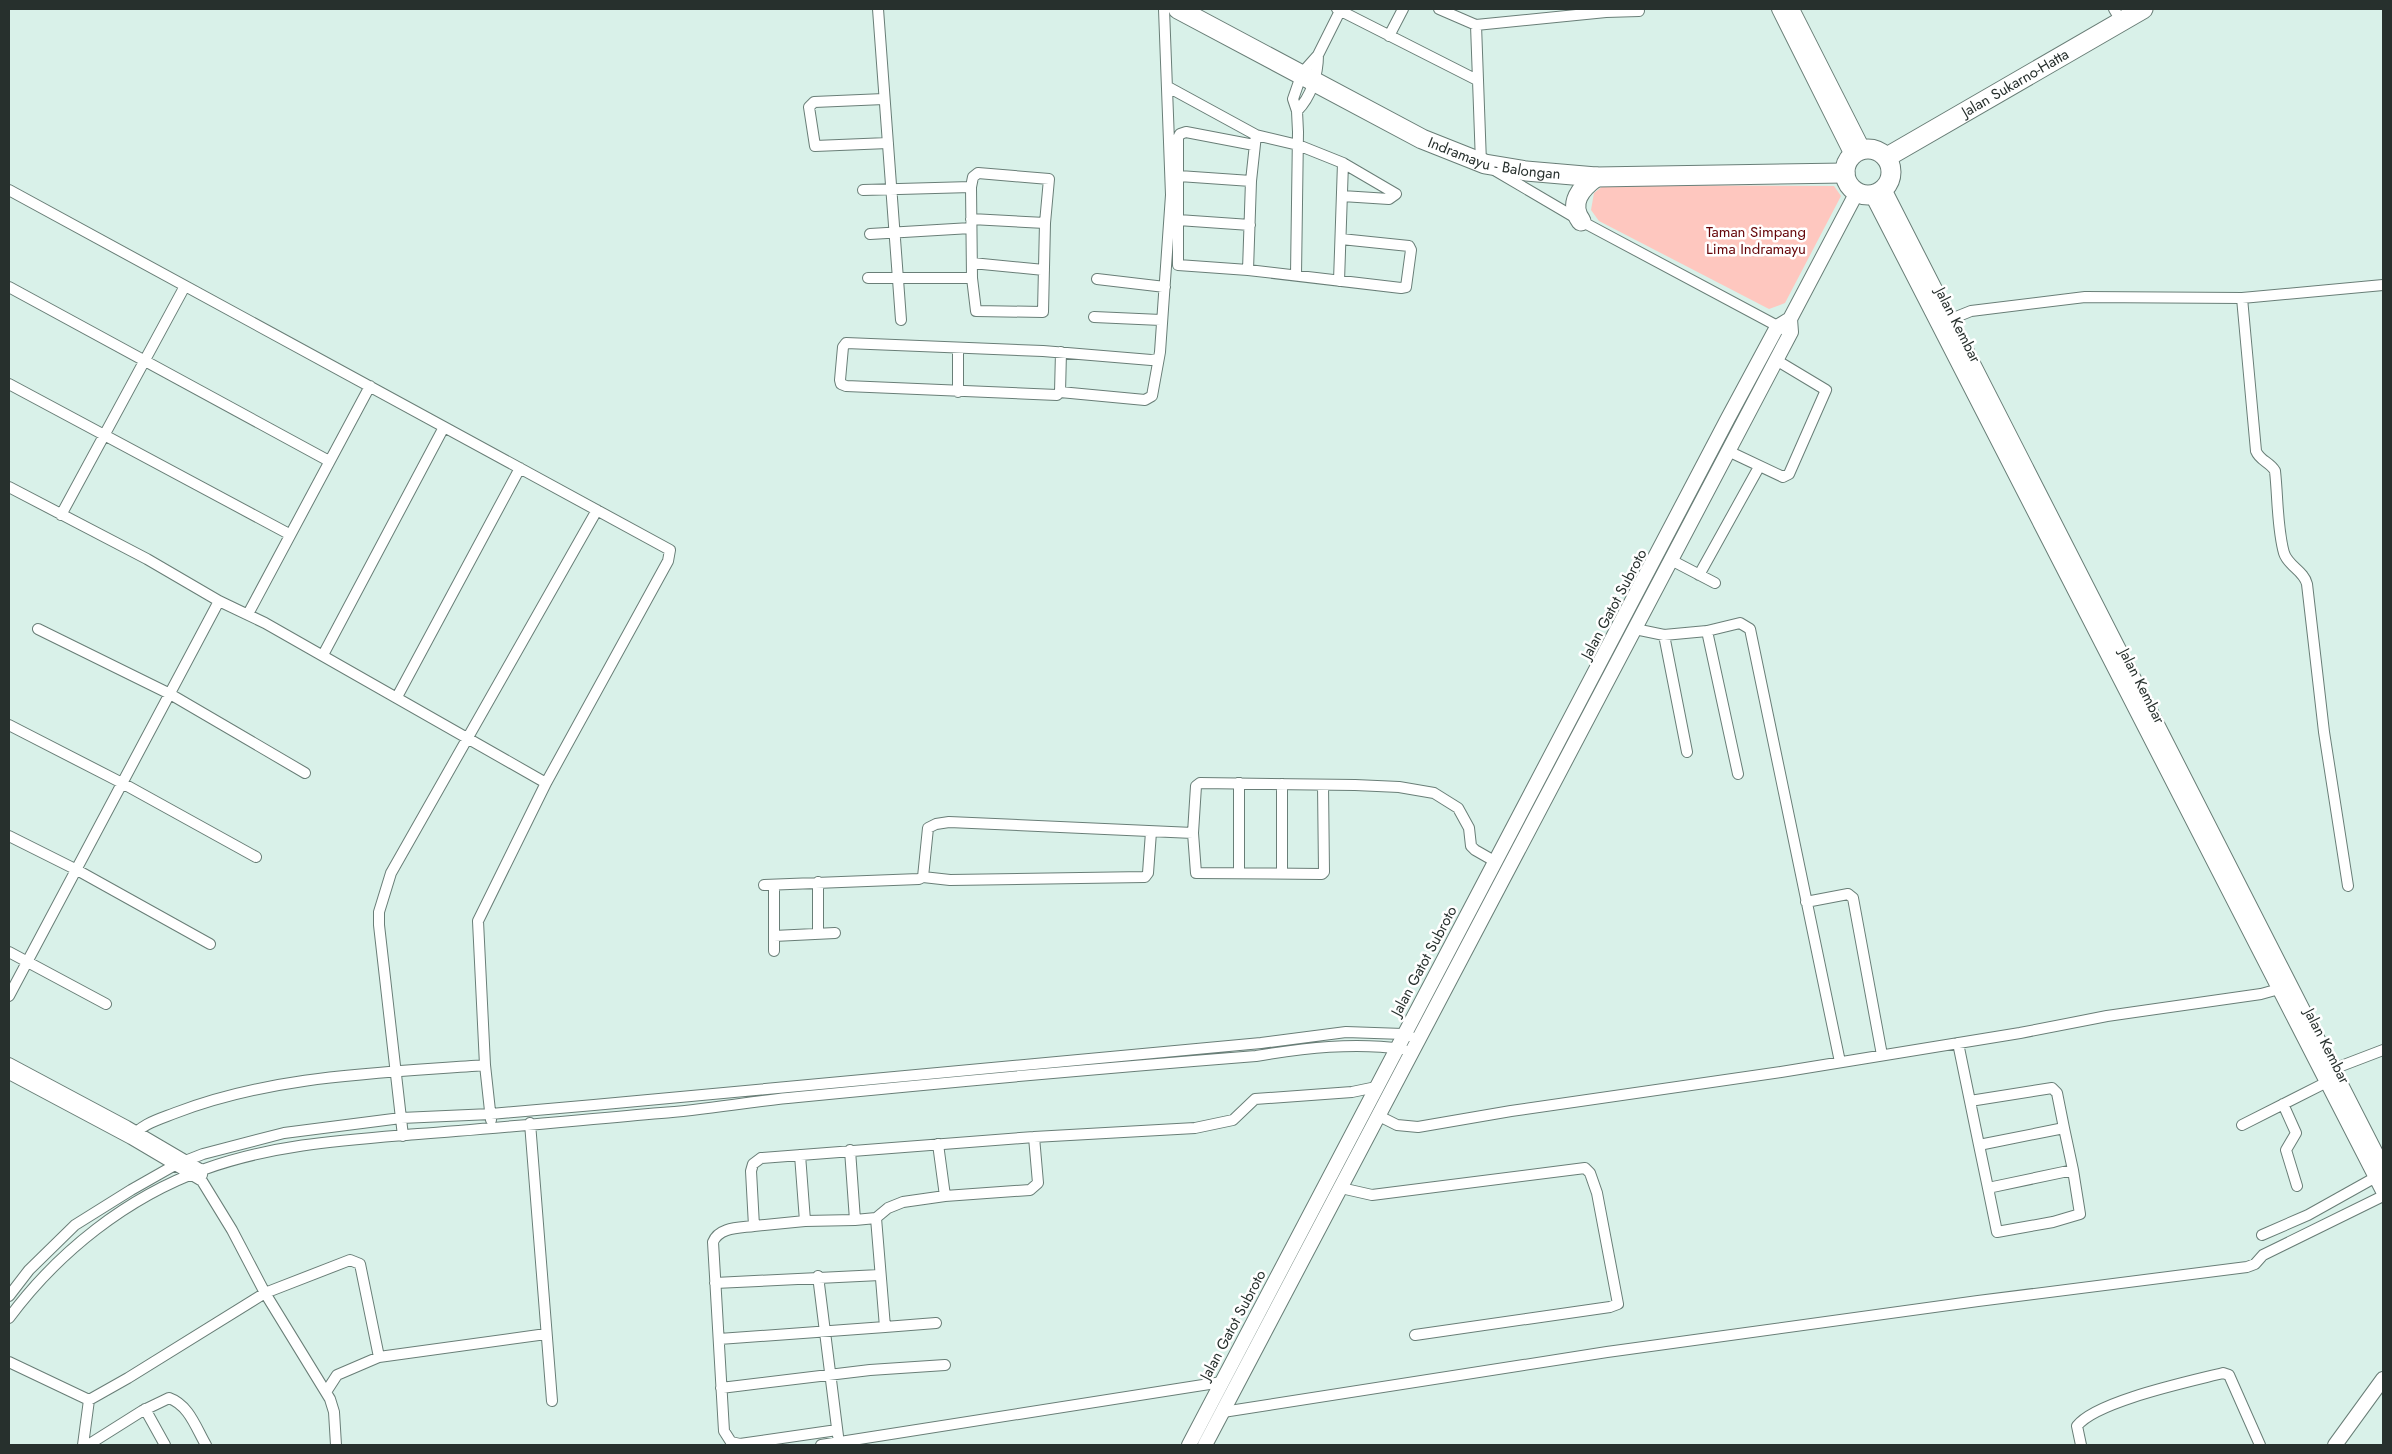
<svg xmlns="http://www.w3.org/2000/svg" width="2392" height="1454" font-family="Jost,sans-serif">
  <rect width="100%" height="100%" fill="#d9f1e9"/>
  <path fill="#fec7bf" d="M 1604,185 L 1834,186 L 1841,196 L 1785,303 L 1769,309 L 1599,221 L 1591,210 L 1594,193 Z"/>
  <g fill="none" stroke-linecap="round" stroke-linejoin="round">
    <defs>
      <path id="street" d="M 878,9 L 901,320
        M 1337,9 L 1477,80
        M 1439,9 L 1476,25 L 1606,12
        M 1604,9 L 1606,12 L 1639,11
        M 2114,9 L 2121,21
        M 1476,25 L 1481,163
        M 1389,36 L 1403,9
        M 1168,87 L 1256,135
        M 884,99 L 814,102 L 809,107 L 815,146 L 888,143
        M 1297,111 C 1311,97 1318,75 1318,55
        M 1496,171 L 1581,221 L 1783,329
        M 978,173 L 1049,179 L 1045,223 L 1043,312 L 976,311 L 972,278 L 971,187 L 973,177 Z
        M 1179,176 L 1251,181
        M 9,190 L 670,550 L 668,561 L 546,783 L 478,921 L 485,1065 L 491,1120
        M 863,190 L 971,187
        M 1342,196 L 1389,199 L 1396,194 L 1343,163
        M 971,219 L 1045,223
        M 1178,220 L 1250,225
        M 870,234 L 971,228
        M 972,263 L 1044,270
        M 1248,270 L 1178,265 L 1178,138 L 1180,134 L 1186,132 L 1254,145
        M 1296,275 L 1298,132 L 1297,111 L 1293,99 L 1302,73 L 1318,55 L 1341,9
        M 868,278 L 972,278
        M 1097,279 L 1165,287
        M 1339,281 L 1343,163 L 1298,145 L 1256,135 L 1251,181 L 1248,270 L 1401,288 L 1406,287 L 1411,250 L 1409,246 L 1341,239
        M 9,287 L 329,461
        M 2242,298 L 2383,285
        M 1094,317 L 1161,320
        M 1946,321 L 1971,311 L 2085,297 L 2242,298 L 2256,451 C 2260,461 2270,462 2275,471 C 2278,498 2277,528 2284,553 C 2288,566 2304,571 2307,584 L 2324,732 L 2348,886
        M 1158,359 L 1151,360 L 1043,351 L 846,343 L 843,347 L 840,380 L 841,384 L 846,386 L 1057,395 L 1060,392 L 1145,400 L 1152,396 L 1160,352 L 1171,195 L 1164,9
        M 9,384 L 289,534
        M 958,392 L 958,349
        M 1060,392 L 1061,352
        M 1728,451 L 1783,477 L 1789,474 L 1826,390 L 1776,360
        M 9,487 L 147,559 L 219,601 L 265,623 L 546,783
        M 61,515 L 185,286
        M 1671,560 L 1715,583
        M 1699,575 L 1759,467
        M 248,614 L 370,386
        M 38,629 L 170,694 L 305,773
        M 1635,629 L 1664,635 L 1707,631 L 1740,623 L 1750,629 L 1840,1062
        M 1707,631 L 1738,774
        M 1664,635 L 1687,752
        M 323,655 L 444,427
        M 397,697 L 520,468
        M 9,725 L 122,783 L 256,857
        M 1239,783 L 1239,873
        M 1282,784 L 1282,873
        M 1193,833 L 1196,873 L 1322,874 L 1324,872 L 1323,785
        M 9,836 L 77,870 L 210,944
        M 923,877 L 950,880 L 1145,877 L 1148,873 L 1151,832
        M 818,882 L 818,933
        M 764,885 L 919,879 L 923,877 L 928,828 L 936,824 L 949,822 L 1193,833 L 1196,786 L 1200,783 L 1355,785 L 1399,787 L 1434,793 L 1458,808 L 1469,828 L 1471,846 L 1475,850 L 1496,862
        M 774,885 L 774,951
        M 1806,902 L 1848,894 L 1853,898 L 1882,1055
        M 774,936 L 835,933
        M 9,952 L 106,1004
        M 9,996 L 219,601
        M 1958,1043 L 1979,1145 L 2064,1128 L 2057,1093 L 2052,1088 L 1970,1101
        M 9,1063 L 127,1126 L 202,1170 L 202,1175
        M 2328,1071 L 2383,1050
        M 9,1074 L 131,1139 L 202,1181 L 232,1230 L 265,1293 L 330,1399 L 334,1412 L 336,1445
        M 2283,1104 L 2296,1133 L 2286,1150 L 2297,1186
        M 1379,1116 L 1397,1125 L 1418,1127 L 1511,1111 L 1781,1072 L 2020,1033 L 2107,1016 L 2261,994 L 2279,989
        M 530,1123 L 552,1401
        M 2242,1125 L 2333,1079
        M 403,1136 L 379,925 L 379,912 L 391,873 L 597,510
        M 131,1139 C 140,1124 160,1119 175,1113 C 273,1075 381,1073 485,1065
        M 938,1144 L 945,1196 L 1030,1190 L 1038,1183 L 1034,1137
        M 1979,1145 L 1988,1188 L 2073,1170 L 2064,1128
        M 850,1150 L 855,1220 L 876,1218 L 888,1208 L 903,1202 L 945,1196
        M 800,1155 L 805,1221 L 855,1220
        M 1341,1188 L 1372,1195 L 1585,1168 L 1590,1173 L 1597,1193 L 1618,1304 L 1610,1307 L 1415,1335
        M 1988,1188 L 1997,1232 L 2053,1222 L 2080,1214 L 2073,1170
        M 754,1226 L 805,1221
        M 2262,1235 L 2308,1215 L 2376,1177
        M 818,1276 L 838,1436
        M 715,1283 L 880,1275
        M 9,1296 L 29,1270 L 75,1225 L 131,1190 L 175,1165 L 203,1154 L 284,1133 L 401,1118 L 491,1114 L 594,1105 L 1261,1043 L 1346,1032 L 1403,1034 L 1410,1036
        M 9,1318 C 58,1252 127,1197 205,1169 C 275,1144 345,1140 418,1134 C 499,1128 580,1120 661,1113 C 706,1110 752,1101 798,1097 C 950,1082 1103,1068 1256,1056 C 1305,1048 1353,1042 1403,1049
        M 885,1327 L 936,1323
        M 719,1339 L 885,1327 L 876,1218
        M 9,1362 L 89,1400 L 83,1445
        M 721,1388 L 870,1370 L 945,1365
        M 326,1392 L 337,1375 L 379,1357 L 546,1334
        M 89,1400 L 128,1378 L 265,1293 L 350,1260 L 360,1264 L 379,1357
        M 145,1409 L 165,1445
        M 1223,1412 L 1607,1352 L 1978,1301 L 2247,1267 L 2255,1264 L 2263,1255 L 2383,1196
        M 837,1430 L 740,1444 L 731,1442 L 724,1431 L 713,1242 C 719,1227 739,1228 754,1226 L 751,1171 L 753,1164 L 761,1158 L 1034,1137 L 1195,1128 L 1233,1120 L 1255,1099 L 1352,1092 L 1376,1087
        M 88,1445 L 142,1411 L 169,1398 C 189,1405 196,1428 206,1445
        M 821,1445 L 1222,1382
        M 2081,1445 L 2077,1426 C 2096,1401 2192,1381 2223,1373 L 2229,1375 L 2260,1445"/>
      <path id="secondary" d="M 1779,9 L 1852,155
        M 1792,9 L 1863,149
        M 1884,189 L 2383,1167
        M 1872,195 L 2383,1191
        M 1189,1445 L 1727,420 L 1777,327 L 1790,319 L 1857,192
        M 1205,1445 L 1791,332 L 1790,319
        M 2335,1445 L 2383,1379"/>
      <g id="highway">
        <path id="s1" d="M 1178,9 L 1422,139 L 1485,164 L 1526,171 L 1596,177 L 1845,173"/>
        <circle cx="1868" cy="172" r="23"/>
        <path id="s2" d="M 1887,157 L 2143,9"/>
        <path d="M 1581,221 C 1568,203 1581,188 1596,177"/>
      </g>
    </defs>
    <use href="#street" stroke="#697e77" stroke-width="12"/>
    <use href="#secondary" stroke="#697e77" stroke-width="16"/>
    <use href="#highway" stroke="#697e77" stroke-width="21"/>
    <use href="#street" stroke="#fff" stroke-width="10"/>
    <use href="#secondary" stroke="#fff" stroke-width="14"/>
    <use href="#highway" stroke="#fff" stroke-width="19"/>
  </g>
  <g text-anchor="middle" stroke-width="5" stroke-linejoin="round" paint-order="stroke">
    <g font-size="15" fill="#27302d" stroke="#fff">
      <text dy="5" stroke="none"><textPath href="#s2" startOffset="148">Jalan Sukarno-Hatta</textPath></text>
      <text dy="5" stroke="none"><textPath href="#s1" startOffset="352">Indramayu - Balongan</textPath></text>
      <text transform="translate(1958 325) rotate(63)" y="5">Jalan Kembar</text>
      <text transform="translate(1614 604) rotate(-62)" y="5">Jalan Gatot Subroto</text>
      <text transform="translate(2142 686) rotate(63)" y="5">Jalan Kembar</text>
      <text transform="translate(1424 961) rotate(-62)" y="5">Jalan Gatot Subroto</text>
      <text transform="translate(2327 1046) rotate(63)" y="5">Jalan Kembar</text>
      <text transform="translate(1233 1325) rotate(-62)" y="5">Jalan Gatot Subroto</text>
    </g>
    <g font-size="15" fill="#660508" stroke="#fff">
      <text x="1756" y="237">Taman Simpang<tspan x="1756" dy="17">Lima Indramayu</tspan></text>
    </g>
  </g>
  <rect width="2392" height="1454" fill="none" stroke="#27302d" stroke-width="20"/>
</svg>
